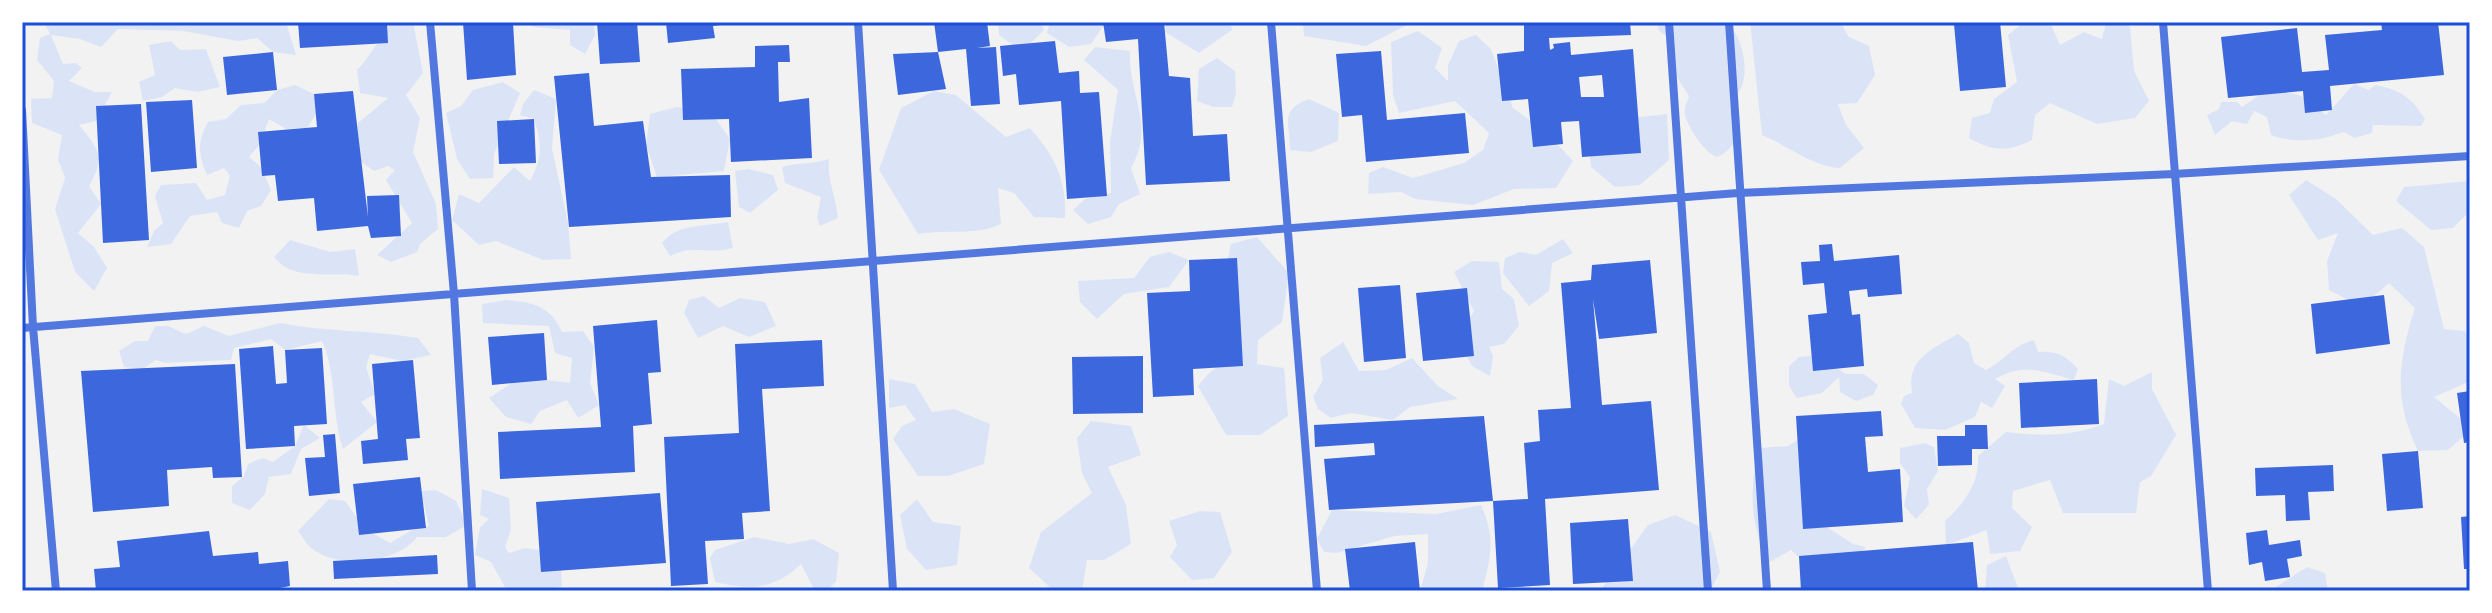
<svg xmlns="http://www.w3.org/2000/svg" width="2492" height="613" font-family="Montserrat,sans-serif">
  <rect width="100%" height="100%" fill="#f2f2f2"/>
  <path fill="#dbe4f7" d="M 44,22 L 286,22 L 296,55 L 273,52 L 257,38 L 238,41 L 183,31 L 118,29 L 101,47 L 80,39 L 51,35 L 63,64 L 76,63 L 82,68 L 69,81 L 95,92 L 112,92 L 96,121 L 79,125 C 99,149 106,157 89,186 L 101,204 L 78,233 L 94,247 L 107,268 L 94,291 L 75,272 L 55,209 L 65,178 L 58,159 L 62,135 L 32,123 L 31,99 L 52,98 L 54,81 L 37,60 L 40,38 L 50,34 Z
    M 389,22 L 413,22 L 423,73 L 406,95 L 420,118 L 413,152 L 436,204 L 438,229 L 420,244 L 417,252 L 391,262 L 377,255 L 412,223 L 386,180 L 395,170 L 388,166 L 374,171 L 356,158 L 358,123 L 388,98 L 360,93 L 357,70 C 370,58 372,45 387,36 Z
    M 523,22 L 594,22 L 595,35 L 585,54 L 570,45 L 570,30 L 534,27 Z
    M 998,22 L 1040,22 L 1044,30 L 1022,52 L 999,35 Z
    M 1050,22 L 1106,22 L 1091,44 L 1069,47 L 1047,33 Z
    M 1166,22 L 1231,22 L 1232,30 L 1199,53 L 1165,32 Z
    M 1303,22 L 1413,22 L 1366,46 L 1304,36 Z
    M 1657,22 L 1726,22 C 1742,34 1750,70 1741,88 C 1738,94 1733,96 1730,103 C 1751,119 1737,149 1717,157 C 1705,153 1688,128 1685,115 C 1683,109 1687,103 1689,96 L 1667,62 L 1672,39 L 1659,31 Z
    M 1750,22 L 1840,22 L 1849,37 L 1869,46 L 1875,75 L 1857,103 L 1838,104 L 1846,125 L 1864,148 L 1840,168 C 1813,167 1787,145 1762,135 Z
    M 2024,22 L 2050,22 L 2060,45 L 2084,32 L 2102,39 L 2106,22 L 2125,22 L 2130,27 L 2134,71 L 2149,101 L 2135,118 L 2097,124 L 2050,103 L 2035,115 L 2032,140 C 2008,152 1993,152 1969,138 L 1972,118 L 1990,113 L 1994,99 L 2017,82 L 2008,35 Z
    M 1418,31 L 1442,48 L 1435,68 L 1448,81 L 1448,65 L 1459,41 L 1476,35 L 1491,49 L 1513,108 L 1545,131 L 1573,161 L 1556,188 L 1514,189 L 1473,205 L 1415,199 L 1401,192 L 1368,194 L 1369,173 L 1383,167 L 1413,178 L 1464,163 L 1483,150 L 1489,133 L 1455,101 L 1399,113 L 1393,95 L 1391,42 Z
    M 171,41 L 180,50 L 206,49 L 220,87 L 198,92 L 175,88 L 162,97 L 143,101 L 139,82 L 155,75 L 149,45 Z
    M 1095,47 L 1130,51 C 1128,96 1156,124 1131,168 L 1140,194 L 1119,204 L 1111,217 L 1088,224 L 1073,210 L 1085,199 L 1111,193 L 1110,141 L 1118,90 L 1084,60 Z
    M 1217,58 L 1235,71 L 1236,93 L 1232,107 L 1213,107 L 1197,101 L 1199,69 Z
    M 503,82 L 520,93 L 494,154 L 493,178 L 470,179 L 457,159 L 446,113 L 461,106 L 473,90 Z
    M 2354,84 L 2369,90 L 2375,85 C 2401,90 2411,97 2425,119 L 2421,126 L 2373,125 L 2372,133 L 2354,138 L 2344,132 C 2319,141 2296,144 2271,135 L 2267,117 L 2254,111 L 2247,124 L 2232,121 L 2215,135 L 2207,115 L 2219,109 L 2221,102 L 2237,102 L 2242,107 L 2271,87 L 2301,96 L 2326,115 Z
    M 295,85 L 314,94 L 320,108 L 307,128 L 286,129 L 269,119 L 260,144 L 249,157 L 261,167 L 271,190 L 261,206 L 247,211 L 239,228 L 222,223 L 217,212 L 190,216 L 171,244 L 147,247 L 154,231 L 163,223 L 155,196 L 161,185 L 196,183 L 207,200 L 225,195 L 230,176 L 224,168 L 207,175 C 198,154 197,142 208,122 L 226,119 L 241,105 L 264,103 L 277,90 Z
    M 534,90 L 556,99 L 552,148 L 568,223 L 571,259 L 543,260 L 496,241 L 479,245 L 452,220 L 459,194 L 479,203 L 514,167 L 530,181 C 543,157 542,144 534,119 L 520,115 L 523,104 Z
    M 934,91 L 956,95 L 1006,137 L 1030,128 C 1055,156 1067,181 1065,218 L 1034,217 L 1014,193 L 998,188 L 1001,224 C 976,236 947,229 918,234 L 879,170 L 901,108 Z
    M 1309,99 L 1339,113 L 1338,141 L 1311,152 L 1290,150 C 1290,123 1279,110 1309,99 Z
    M 677,107 L 711,112 L 730,139 L 724,171 L 657,177 L 646,145 L 650,114 Z
    M 1667,114 L 1669,160 L 1640,185 L 1615,187 L 1591,167 L 1590,157 L 1615,140 L 1632,118 Z
    M 829,159 C 827,180 836,197 838,218 L 820,226 L 817,218 L 821,197 L 785,183 L 782,167 C 798,162 812,165 829,159 Z
    M 748,169 L 773,175 L 778,190 L 750,213 L 739,207 L 735,171 Z
    M 2306,180 L 2336,199 L 2373,235 L 2402,228 L 2424,247 L 2444,329 L 2465,331 L 2470,344 L 2468,382 L 2434,397 L 2470,426 L 2470,431 L 2448,450 L 2418,451 C 2393,399 2398,361 2415,308 L 2389,283 L 2362,307 L 2329,290 L 2327,261 L 2338,233 L 2318,240 L 2289,195 Z
    M 2470,181 L 2470,211 L 2453,228 L 2431,230 L 2396,201 L 2404,187 Z
    M 728,222 L 733,248 C 707,255 694,244 670,256 L 662,243 C 678,223 703,227 728,222 Z
    M 1257,237 L 1289,273 L 1282,322 L 1258,340 L 1257,364 L 1284,368 L 1288,416 L 1260,435 L 1226,435 L 1198,386 L 1208,374 L 1236,353 L 1220,296 L 1231,244 Z
    M 1563,239 L 1573,253 L 1552,263 L 1549,291 L 1529,306 L 1503,273 L 1505,258 L 1520,252 L 1536,255 Z
    M 290,240 L 330,252 L 355,249 L 359,276 C 329,270 295,283 274,257 Z
    M 1169,252 L 1189,260 L 1169,287 L 1124,294 L 1097,319 L 1080,302 L 1078,281 L 1134,278 L 1150,257 Z
    M 1472,261 L 1499,262 L 1502,289 L 1514,299 L 1519,326 L 1504,344 L 1489,347 L 1493,356 L 1490,376 L 1472,366 L 1458,338 L 1474,311 L 1454,272 Z
    M 704,296 L 719,308 L 740,298 L 765,302 L 776,326 L 749,337 L 723,326 L 698,338 L 684,313 L 689,300 Z
    M 506,300 C 533,302 551,306 562,332 L 583,331 L 594,347 L 590,383 L 599,405 L 578,418 L 567,400 L 540,411 L 531,424 L 506,417 L 489,398 L 529,372 L 547,380 L 570,383 L 572,358 L 555,353 L 549,326 L 483,323 L 482,304 Z
    M 280,323 C 326,332 372,330 418,338 L 431,355 L 402,361 L 370,354 L 366,367 L 375,394 L 361,402 L 377,422 L 343,449 C 331,413 337,374 322,341 L 285,350 L 271,339 L 234,348 L 231,360 L 165,363 L 156,360 L 143,369 L 124,367 L 119,351 L 135,341 L 148,341 L 155,326 L 168,326 L 186,334 L 204,326 L 229,336 Z
    M 1958,334 L 1969,343 L 1974,363 L 1986,370 C 2008,358 2010,347 2034,340 L 2038,352 C 2057,351 2065,355 2078,369 L 2074,380 C 2045,372 2024,362 1995,379 L 2005,386 L 1992,408 L 1981,402 L 1975,417 L 1945,430 L 1915,428 L 1901,404 L 1904,396 L 1912,393 C 1906,359 1932,349 1958,334 Z
    M 1343,342 L 1359,371 L 1386,370 L 1412,358 L 1438,386 L 1458,399 L 1410,407 L 1393,420 L 1351,413 L 1331,418 L 1318,409 L 1313,397 L 1323,380 L 1320,358 Z
    M 1817,355 L 1846,374 L 1864,374 L 1878,385 L 1873,395 L 1856,401 L 1840,392 L 1839,377 L 1822,393 L 1797,398 L 1789,386 L 1789,366 L 1799,357 Z
    M 2152,372 L 2152,389 L 2176,435 L 2151,476 L 2140,482 L 2136,513 L 2063,513 L 2050,480 L 2013,491 L 2012,508 L 2032,527 L 2020,551 L 1990,554 L 1987,530 L 1946,545 L 1945,521 C 1964,504 1980,482 1978,456 L 2006,432 C 2042,436 2069,437 2104,424 L 2109,379 L 2124,386 Z
    M 889,379 L 915,384 L 932,412 L 954,409 L 990,424 L 984,464 L 948,476 L 918,476 L 893,439 L 902,426 L 916,420 L 905,405 L 889,408 Z
    M 1091,421 L 1131,426 L 1141,455 L 1108,467 L 1126,505 L 1131,544 L 1104,560 L 1087,560 L 1082,591 L 1052,589 L 1029,568 L 1041,532 L 1092,493 L 1082,473 L 1077,438 Z
    M 304,425 L 320,438 L 301,449 L 291,474 L 269,477 L 265,494 L 250,510 L 232,503 L 232,486 L 244,476 L 248,464 L 263,458 L 273,462 L 295,446 Z
    M 1798,440 L 1816,520 L 1853,544 L 1866,547 L 1847,569 L 1815,572 L 1791,550 L 1768,563 C 1749,518 1750,495 1758,448 L 1788,446 Z
    M 1925,443 L 1934,447 L 1938,471 L 1927,489 L 1929,505 L 1916,519 L 1904,506 L 1910,477 L 1900,463 L 1900,448 Z
    M 482,489 L 509,498 L 511,530 L 505,547 L 509,553 L 525,548 L 560,553 L 562,586 L 549,591 L 507,591 L 491,562 L 475,555 L 480,527 L 489,519 L 480,515 Z
    M 436,490 L 456,501 L 467,525 L 446,537 L 417,537 C 397,564 336,570 310,547 C 305,543 302,535 298,531 L 329,499 L 345,501 L 365,529 L 390,543 L 412,530 L 429,526 L 421,491 Z
    M 917,499 L 933,522 L 961,526 L 957,565 L 926,570 L 907,549 L 900,515 Z
    M 1481,505 C 1496,539 1491,556 1482,591 L 1420,591 L 1428,563 L 1428,534 L 1394,536 L 1337,553 L 1324,552 L 1317,539 L 1332,510 L 1436,514 Z
    M 1200,511 L 1220,512 L 1232,552 L 1214,578 L 1192,580 L 1170,557 L 1177,545 L 1169,521 Z
    M 1675,515 L 1711,532 L 1720,572 L 1710,591 L 1600,591 L 1648,525 Z
    M 754,537 L 789,544 L 813,539 L 839,553 L 836,582 L 825,591 L 815,591 L 801,564 C 774,590 750,590 715,582 L 710,558 L 715,550 Z
    M 2006,556 L 2019,591 L 1985,591 L 1987,565 Z
    M 2307,567 L 2325,573 L 2328,591 L 2270,591 Z"/>
  <path fill="#3d67dc" fill-rule="evenodd" d="M 298,22 L 387,22 L 388,43 L 300,48 Z
    M 463,22 L 513,22 L 516,75 L 467,80 Z
    M 597,22 L 637,22 L 640,62 L 600,64 Z
    M 666,22 L 727,22 L 727,24 L 713,26 L 715,38 L 668,43 Z
    M 934,22 L 987,22 L 990,46 L 977,48 L 996,47 L 1000,104 L 971,106 L 966,49 L 938,52 Z
    M 1103,22 L 1164,22 L 1169,76 L 1190,78 L 1193,136 L 1227,134 L 1230,181 L 1146,185 L 1138,39 L 1106,42 Z
    M 1524,22 L 1630,22 L 1631,35 L 1549,38 L 1550,50 L 1554,48 L 1553,44 L 1570,42 L 1571,55 L 1633,49 L 1641,153 L 1582,157 L 1579,121 L 1561,122 L 1563,144 L 1533,147 L 1528,99 L 1502,101 L 1497,54 L 1524,51 ZM 1602,75 L 1604,97 L 1581,97 L 1579,77 Z
    M 1974,22 L 2000,22 L 2006,87 L 1960,91 L 1954,24 Z
    M 2381,22 L 2438,22 L 2444,75 L 2330,86 L 2332,110 L 2305,113 L 2303,91 L 2228,98 L 2221,37 L 2297,28 L 2302,72 L 2329,70 L 2325,35 L 2382,30 Z
    M 1055,41 L 1059,73 L 1079,71 L 1080,93 L 1099,92 L 1107,196 L 1067,199 L 1061,101 L 1019,105 L 1016,74 L 1003,76 L 1000,46 Z
    M 789,45 L 790,62 L 778,62 L 779,102 L 809,98 L 812,158 L 731,162 L 729,119 L 683,120 L 681,69 L 755,67 L 755,46 Z
    M 1381,51 L 1387,120 L 1465,113 L 1469,153 L 1366,162 L 1362,115 L 1342,117 L 1336,54 Z
    M 273,52 L 277,90 L 227,95 L 223,57 Z
    M 938,52 L 946,89 L 898,95 L 893,54 Z
    M 589,73 L 594,126 L 643,121 L 651,177 L 730,175 L 731,217 L 569,227 L 554,76 Z
    M 353,91 L 368,217 L 367,196 L 399,195 L 401,236 L 371,238 L 368,226 L 317,231 L 314,198 L 278,201 L 275,175 L 262,176 L 258,132 L 317,127 L 314,94 Z
    M 192,100 L 197,168 L 151,172 L 146,102 Z
    M 141,104 L 149,240 L 103,243 L 96,106 Z
    M 534,119 L 536,163 L 499,164 L 497,121 Z
    M 1832,244 L 1834,261 L 1899,255 L 1902,294 L 1868,297 L 1867,289 L 1849,291 L 1852,315 L 1860,314 L 1864,366 L 1813,371 L 1808,315 L 1827,313 L 1824,283 L 1803,285 L 1801,262 L 1820,261 L 1819,245 Z
    M 1237,258 L 1243,366 L 1193,369 L 1194,395 L 1153,397 L 1147,293 L 1190,291 L 1189,260 Z
    M 1650,260 L 1657,333 L 1599,339 L 1593,299 L 1602,405 L 1651,401 L 1659,490 L 1545,499 L 1550,585 L 1498,588 L 1493,501 L 1528,499 L 1524,443 L 1540,441 L 1538,410 L 1571,408 L 1561,283 L 1591,280 L 1592,265 Z
    M 1400,285 L 1406,358 L 1364,362 L 1358,288 Z
    M 1467,288 L 1474,356 L 1423,361 L 1416,293 Z
    M 2384,295 L 2390,344 L 2316,354 L 2311,304 Z
    M 657,320 L 661,372 L 648,373 L 652,424 L 633,426 L 635,472 L 500,479 L 498,432 L 601,427 L 593,326 Z
    M 544,333 L 547,380 L 492,385 L 488,337 Z
    M 822,340 L 824,386 L 762,389 L 770,511 L 742,513 L 744,539 L 705,541 L 708,584 L 671,586 L 664,437 L 739,433 L 735,344 Z
    M 273,346 L 276,384 L 287,383 L 285,350 L 322,348 L 327,424 L 294,426 L 295,446 L 246,449 L 239,349 Z
    M 1143,356 L 1143,413 L 1073,414 L 1072,357 Z
    M 413,360 L 420,438 L 406,439 L 408,460 L 363,464 L 361,441 L 378,439 L 372,364 Z
    M 235,364 L 242,477 L 213,478 L 212,467 L 167,470 L 169,506 L 93,512 L 81,371 Z
    M 2097,379 L 2099,424 L 2021,428 L 2019,383 Z
    M 2470,391 L 2470,442 L 2464,443 L 2457,393 Z
    M 1881,411 L 1883,436 L 1865,437 L 1868,472 L 1900,469 L 1903,522 L 1803,529 L 1796,416 Z
    M 1484,416 L 1493,501 L 1329,510 L 1324,459 L 1375,455 L 1374,443 L 1315,447 L 1314,425 Z
    M 1965,425 L 1987,425 L 1988,449 L 1972,449 L 1972,465 L 1938,466 L 1937,436 L 1965,436 Z
    M 335,434 L 340,493 L 309,496 L 305,458 L 325,457 L 323,435 Z
    M 2418,451 L 2423,508 L 2387,511 L 2382,454 Z
    M 2333,465 L 2334,491 L 2308,492 L 2310,520 L 2286,521 L 2285,495 L 2256,496 L 2255,468 Z
    M 420,477 L 426,528 L 359,535 L 353,484 Z
    M 660,493 L 666,563 L 541,572 L 536,502 Z
    M 2470,516 L 2470,569 L 2464,569 L 2461,517 Z
    M 1628,519 L 1633,581 L 1573,584 L 1570,523 Z
    M 2267,530 L 2269,545 L 2300,540 L 2302,556 L 2287,559 L 2290,577 L 2265,581 L 2262,562 L 2249,565 L 2246,533 Z
    M 209,531 L 213,556 L 258,552 L 259,564 L 288,561 L 290,586 L 265,591 L 96,591 L 94,569 L 120,567 L 117,541 Z
    M 1415,542 L 1420,591 L 1350,591 L 1345,549 Z
    M 1973,542 L 1978,591 L 1801,591 L 1799,556 Z
    M 437,555 L 438,574 L 334,579 L 333,561 Z"/>
  <g fill="none" stroke-linecap="round" stroke-linejoin="round">
    <path stroke="#5277de" stroke-width="8" d="M 430,22 L 454,294 L 472,591
      M 858,22 L 893,591
      M 1271,22 L 1317,591
      M 1669,22 L 1708,591
      M 1729,22 L 1767,591
      M 2163,22 L 2208,591
      M 22,110 L 33,327 L 56,591
      M 22,328 L 1738,193 L 2174,174 L 2470,156"/>
  </g>
  <rect width="2492" height="613" fill="none" stroke="#ffffff" stroke-width="48"/>
  <rect x="24" y="24" width="2444" height="565" fill="none" stroke="#1d4ed8" stroke-width="3"/>
</svg>
